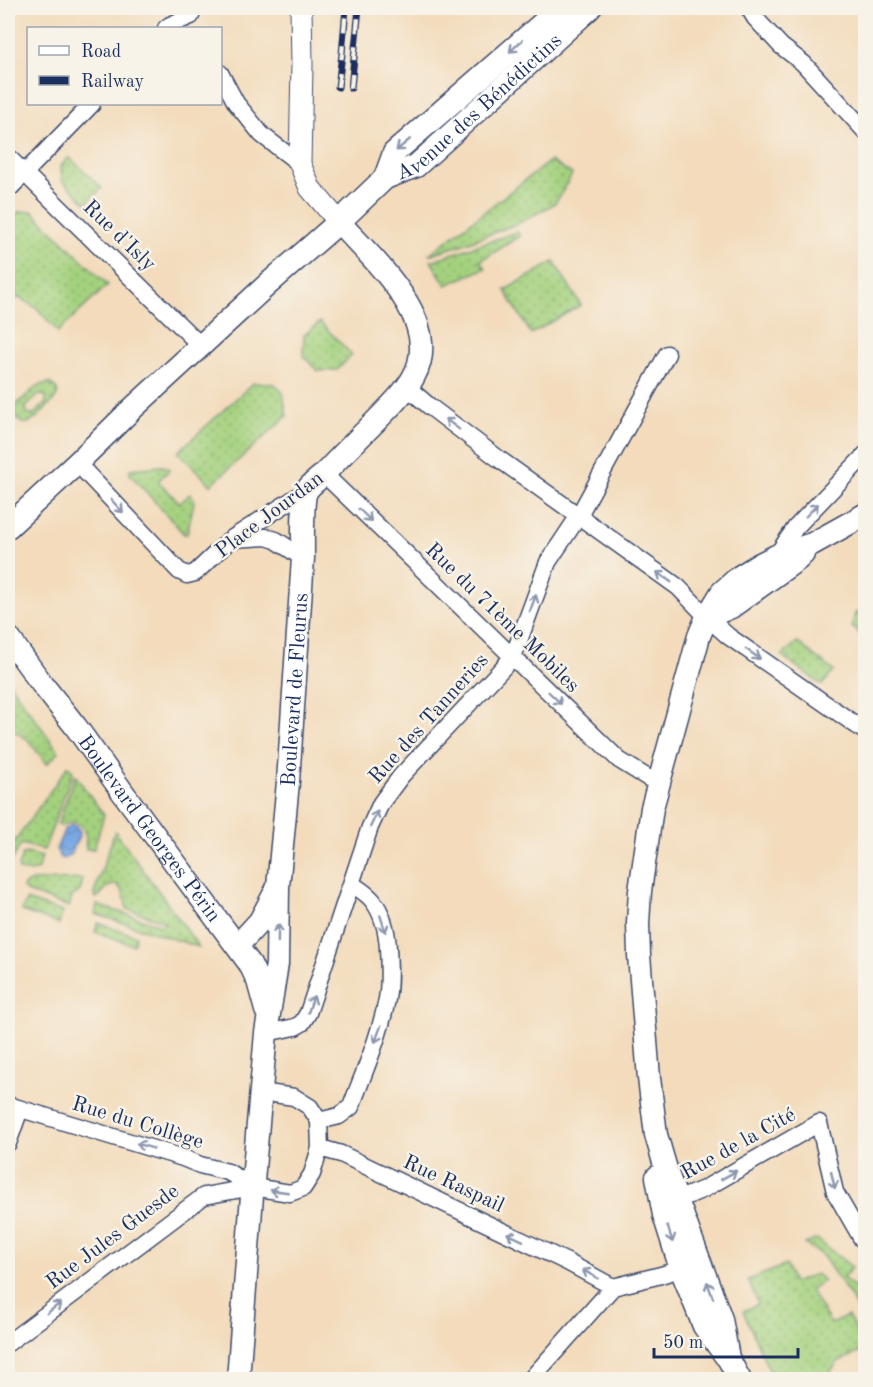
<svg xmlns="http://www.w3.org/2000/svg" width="873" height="1387" font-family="'Old Standard TT',serif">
  <defs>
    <pattern id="grass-dots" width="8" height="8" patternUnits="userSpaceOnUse" patternTransform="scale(1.5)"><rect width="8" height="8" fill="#a4d17e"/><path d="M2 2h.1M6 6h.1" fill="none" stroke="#85aa6a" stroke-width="1.8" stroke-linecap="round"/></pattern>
    <pattern id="water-waves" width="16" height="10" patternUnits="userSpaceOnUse" patternTransform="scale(1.5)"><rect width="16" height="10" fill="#7aa8e3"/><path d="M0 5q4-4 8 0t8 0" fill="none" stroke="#6389bb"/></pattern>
  </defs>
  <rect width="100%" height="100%" fill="#f7f3e8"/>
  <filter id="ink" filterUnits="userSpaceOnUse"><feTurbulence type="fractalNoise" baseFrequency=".0167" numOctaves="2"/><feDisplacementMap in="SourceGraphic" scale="12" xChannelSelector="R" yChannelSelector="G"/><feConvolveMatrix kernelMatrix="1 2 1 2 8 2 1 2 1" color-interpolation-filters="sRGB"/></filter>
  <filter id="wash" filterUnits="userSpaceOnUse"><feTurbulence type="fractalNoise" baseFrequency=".008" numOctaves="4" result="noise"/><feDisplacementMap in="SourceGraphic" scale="24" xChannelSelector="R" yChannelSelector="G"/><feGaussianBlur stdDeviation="1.35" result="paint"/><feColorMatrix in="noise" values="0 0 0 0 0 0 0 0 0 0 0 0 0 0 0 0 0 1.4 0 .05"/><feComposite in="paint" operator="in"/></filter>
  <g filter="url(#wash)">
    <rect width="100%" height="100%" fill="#f3dbbb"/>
    <path fill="url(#grass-dots)" stroke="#60806e" stroke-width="1.5" fill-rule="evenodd" d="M 69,157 L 102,188 L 86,203 L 62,180 L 61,166 Z
      M 550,161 L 572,174 L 562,193 L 554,204 L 519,223 L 461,245 L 428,255 Z
      M 32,211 L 108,285 L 58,332 L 37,308 L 17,297 L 8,305 L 8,222 L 18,212 Z
      M 517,232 L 520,236 L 480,261 L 486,268 L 446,285 L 431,261 Z
      M 554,262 L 581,305 L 531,334 L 505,290 Z
      M 320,322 L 352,355 L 337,370 L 318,371 L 303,356 L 304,335 Z
      M 49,383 C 66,391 54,401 45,409 C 41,413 36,420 30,422 C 18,427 13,414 16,405 L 37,386 ZM 39,395 L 46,396 L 46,403 L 33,415 L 27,414 L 26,407 Z
      M 253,383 L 275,384 L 283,393 L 287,416 L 211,485 L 178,452 Z
      M 162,466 L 166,467 L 170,469 L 158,481 L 180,503 L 190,494 L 193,497 L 194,502 L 187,534 L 184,534 L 130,474 L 130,469 Z
      M 865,608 L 865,638 L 852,627 L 855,613 Z
      M 797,642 L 834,671 L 822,685 L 782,656 Z
      M 8,681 L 59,752 L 47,764 L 27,739 L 8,727 Z
      M 68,766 L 73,772 L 44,850 L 21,844 L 11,862 L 8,864 L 8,851 Z
      M 75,775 L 104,815 L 94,849 L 86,849 C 85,846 86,843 86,839 C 86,835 85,833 83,829 C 77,819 70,822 61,826 L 58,824 Z
      M 115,831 L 199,947 L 95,914 L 97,905 L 161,925 L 165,923 L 163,921 L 127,909 L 123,892 L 118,885 C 103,884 106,893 96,898 L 94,893 Z
      M 27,853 L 42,857 L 38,869 L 32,872 L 19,870 L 18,867 L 23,854 Z
      M 83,879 L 80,891 L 72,897 L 69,907 L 27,892 L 23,888 L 24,885 L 31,881 Z
      M 26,900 L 63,912 L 59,924 L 22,911 Z
      M 98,923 L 136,936 L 133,945 L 95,932 Z
      M 817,1239 L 852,1267 L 843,1278 L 865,1296 L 865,1320 L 864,1322 L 850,1296 L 822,1255 L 805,1244 Z
      M 786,1265 L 793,1283 L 816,1274 L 824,1281 L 810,1290 L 831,1324 L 848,1316 L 865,1348 L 865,1349 L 838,1362 L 825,1379 L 773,1379 L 743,1311 L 758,1304 L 748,1280 Z"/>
    <path fill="url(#water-waves)" stroke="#4a6ca0" stroke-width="1.5" d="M 71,825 L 76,826 L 79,830 L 78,833 L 80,833 L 71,855 L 69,855 L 64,859 L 59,857 L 58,851 L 56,850 L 65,828 L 66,829 Z"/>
  </g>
  <g filter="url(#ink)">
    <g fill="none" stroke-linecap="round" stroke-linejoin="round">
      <defs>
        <path id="minor" d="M 749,8 L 755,18 L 781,46 L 803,63 L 866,132
          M 166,28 L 170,25 L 191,16
          M 220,73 L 236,103 L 262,135 L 300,164
          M 8,157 L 201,346
          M 8,190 L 92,104
          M 407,387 L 429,406 L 499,459 L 678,587 L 707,617 L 728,636 L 866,732
          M 77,463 L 179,571 L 187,575 L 195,573 L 231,539 L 306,491
          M 324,474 L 619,760 L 648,778 L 660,782
          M 232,539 L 266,537 L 276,540 L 303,558
          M 776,556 L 796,527 L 866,454
          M 266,1033 L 295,1027 L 302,1023 L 308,1013 L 370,827 L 381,803 L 401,776 L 513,657 L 548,562 L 578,517 L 667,354
          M 8,1105 L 183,1158 L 200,1165 L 228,1172 L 253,1187
          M 319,1121 L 339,1116 L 351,1107 C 364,1072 380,1036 387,999 C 390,982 389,965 388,948 C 387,932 383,914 373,901 C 368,894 359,889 352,884
          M 8,1143 L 20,1109
          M 320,1148 L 341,1154 L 567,1262 L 613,1287 L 661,1275 L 692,1265
          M 677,1200 L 704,1189 L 819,1123 L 835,1192 L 862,1239 L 866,1242
          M 8,1343 L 204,1196 L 253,1187 L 290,1193 L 303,1188 L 312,1174 L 320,1148 L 319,1121 L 310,1107 L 294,1097 L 261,1092
          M 530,1380 L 613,1287"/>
        <path id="tertiary" d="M 301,8 L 302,65 L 300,164 L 310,188 L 339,222"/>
        <g id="secondary">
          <path d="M 385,178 L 394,153 L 560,8"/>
          <path id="s1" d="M 8,527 L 77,463 L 132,409 L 267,285 L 339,222 L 385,178 L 416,166 L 590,8"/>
          <path d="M 707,617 L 731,607 L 798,559 L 803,554"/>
          <path id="s2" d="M 8,637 L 42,684 L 76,727 L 124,794 L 250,964 L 258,981 L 266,1010"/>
          <path d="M 237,946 L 260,921 L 276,891"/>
          <path d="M 657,1177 L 664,1215 L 681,1269 L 704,1326 L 725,1355"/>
          <path id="s3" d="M 238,1380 L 254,1169 L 266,1033 L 277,964 L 278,887 L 288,782 L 303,558 C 303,546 302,498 307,490 C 311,484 319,479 324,474 C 334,463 345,452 356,441 C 373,423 403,397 414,376 C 444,321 373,260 339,222"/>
          <path d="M 740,1380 L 728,1358 L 721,1319 L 668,1176 L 656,1135 L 649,1078 L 639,955 L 638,923 L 640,891 L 652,808 L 699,636 L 707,617 L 722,592 L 739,577 L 760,564 L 776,556 L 812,544 L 866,514"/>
        </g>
      </defs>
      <use href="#minor" stroke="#3b496c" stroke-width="19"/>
      <use href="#tertiary" stroke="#3b496c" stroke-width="23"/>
      <use href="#secondary" stroke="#3b496c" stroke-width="25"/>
      <use href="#minor" stroke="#fff" stroke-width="16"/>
      <use href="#tertiary" stroke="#fff" stroke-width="21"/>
      <use href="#secondary" stroke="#fff" stroke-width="22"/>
      <defs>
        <path id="rail" d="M 338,87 L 342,54 L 346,8
          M 351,88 L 359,8"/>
      </defs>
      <use href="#rail" stroke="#1b2f5e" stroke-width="7"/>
      <use href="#rail" stroke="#f7f3e8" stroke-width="4.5" stroke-dasharray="14" stroke-linecap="butt"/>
    </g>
    <defs><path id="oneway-shaft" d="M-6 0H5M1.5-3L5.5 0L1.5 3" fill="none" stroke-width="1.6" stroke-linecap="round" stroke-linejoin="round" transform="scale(1.5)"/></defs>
    <g stroke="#8d97ae">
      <use href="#oneway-shaft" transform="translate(516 46) rotate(138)"/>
      <use href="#oneway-shaft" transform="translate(403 145) rotate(140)"/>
      <use href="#oneway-shaft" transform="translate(452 424) rotate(-143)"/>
      <use href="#oneway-shaft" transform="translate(117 506) rotate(47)"/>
      <use href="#oneway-shaft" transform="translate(812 510) rotate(-46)"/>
      <use href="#oneway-shaft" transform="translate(365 515) rotate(44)"/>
      <use href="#oneway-shaft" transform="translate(664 577) rotate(-145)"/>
      <use href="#oneway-shaft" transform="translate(533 603) rotate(-70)"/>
      <use href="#oneway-shaft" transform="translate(753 654) rotate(35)"/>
      <use href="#oneway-shaft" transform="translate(555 698) rotate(44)"/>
      <use href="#oneway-shaft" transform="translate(374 819) rotate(-65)"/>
      <use href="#oneway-shaft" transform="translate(383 924) rotate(72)"/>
      <use href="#oneway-shaft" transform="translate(278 933) rotate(-89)"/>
      <use href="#oneway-shaft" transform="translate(311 1004) rotate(-71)"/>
      <use href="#oneway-shaft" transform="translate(378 1034) rotate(110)"/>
      <use href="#oneway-shaft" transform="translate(145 1146) rotate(-163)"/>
      <use href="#oneway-shaft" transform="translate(729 1175) rotate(-29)"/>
      <use href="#oneway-shaft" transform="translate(833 1180) rotate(77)"/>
      <use href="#oneway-shaft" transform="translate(279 1191) rotate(-172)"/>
      <use href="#oneway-shaft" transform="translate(670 1234) rotate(73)"/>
      <use href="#oneway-shaft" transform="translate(515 1237) rotate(-155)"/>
      <use href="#oneway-shaft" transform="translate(590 1274) rotate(-151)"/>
      <use href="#oneway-shaft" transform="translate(710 1290) rotate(-110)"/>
      <use href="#oneway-shaft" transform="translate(54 1308) rotate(-37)"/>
    </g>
  </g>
  <g text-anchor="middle" stroke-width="5" stroke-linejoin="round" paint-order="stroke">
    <g font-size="21" fill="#1b2f5e" stroke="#f7f3e8">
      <text dy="7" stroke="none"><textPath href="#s1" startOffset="633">Avenue des Bénédictins</textPath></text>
      <text transform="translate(120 235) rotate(44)" y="7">Rue d'Isly</text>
      <text transform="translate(269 514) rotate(-37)" y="7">Place Jourdan</text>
      <text transform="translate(503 617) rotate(44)" y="7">Rue du 71ème Mobiles</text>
      <text dy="7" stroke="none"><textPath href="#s3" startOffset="693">Boulevard de Fleurus</textPath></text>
      <text transform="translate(428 718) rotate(-48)" y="7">Rue des Tanneries</text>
      <text dy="7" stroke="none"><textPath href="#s2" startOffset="238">Boulevard Georges Périn</textPath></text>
      <text transform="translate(138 1122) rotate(17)" y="7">Rue du Collège</text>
      <text transform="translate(738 1143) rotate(-29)" y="7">Rue de la Cité</text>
      <text transform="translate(454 1183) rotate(25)" y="7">Rue Raspail</text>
      <text transform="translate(112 1236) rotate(-37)" y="7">Rue Jules Guesde</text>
    </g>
  </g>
  <rect width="873" height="1387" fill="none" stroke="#f7f3e8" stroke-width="30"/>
  <rect x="27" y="27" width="195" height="78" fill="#f7f3e8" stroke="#9fa5b1" stroke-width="1.5"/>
  <rect x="39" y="46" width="30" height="9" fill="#ffffff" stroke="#9fa5b1" stroke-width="1.5"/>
  <text x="81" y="57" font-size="18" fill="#1b2f5e">Road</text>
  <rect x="39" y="76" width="30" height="9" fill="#1b2f5e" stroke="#9fa5b1" stroke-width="1.5"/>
  <text x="81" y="87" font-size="18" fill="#1b2f5e">Railway</text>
  <path d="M654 1348v9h144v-9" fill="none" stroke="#1b2f5e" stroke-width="3"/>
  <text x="663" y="1348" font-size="18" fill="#1b2f5e" stroke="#f7f3e8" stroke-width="4.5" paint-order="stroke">50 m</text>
</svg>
